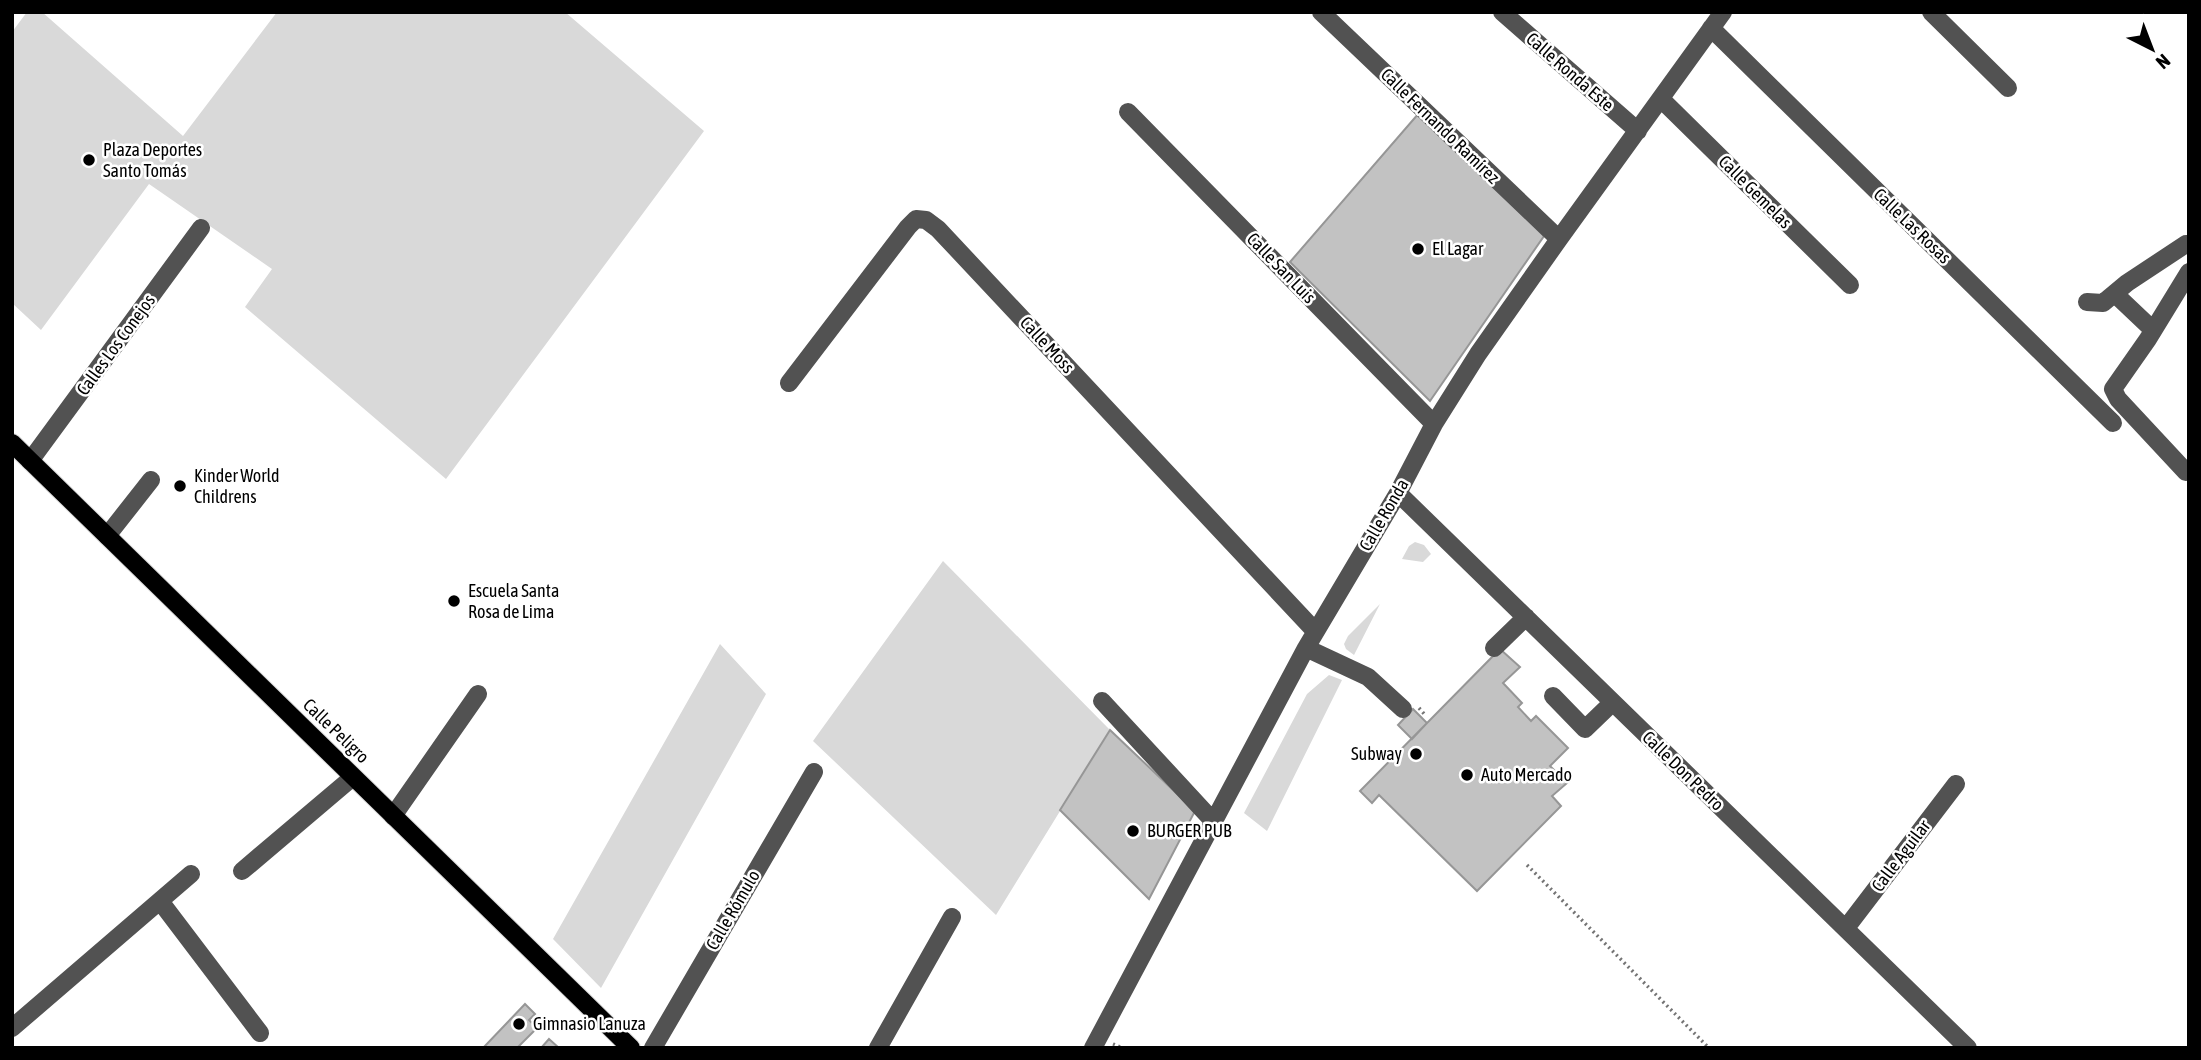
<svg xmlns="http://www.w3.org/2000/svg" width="2201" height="1060" font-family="'Asap Condensed',sans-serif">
  <rect width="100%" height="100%" fill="#fff"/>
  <path fill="#d9d9d9" d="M 27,12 L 42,12 L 183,136 L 277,12 L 565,12 L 704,131 L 446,479 L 245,307 L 272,269 L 149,184 L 41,330 L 12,303 L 12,32 Z
    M 1415,542 L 1424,545 L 1431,554 L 1423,562 L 1402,559 L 1409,546 Z
    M 943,561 L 1110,730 L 996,915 L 813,741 Z
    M 1380,604 L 1354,655 L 1346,649 L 1344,644 L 1348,636 Z
    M 720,644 L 766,694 L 601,988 L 553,939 Z
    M 1329,675 L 1342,680 L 1267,831 L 1244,813 L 1307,694 Z"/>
  <path fill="#c2c2c2" stroke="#969696" stroke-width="2" d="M 1419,113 L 1544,236 L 1430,401 L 1290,262 Z
    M 1500,649 L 1520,667 L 1503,683 L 1522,703 L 1518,707 L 1531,721 L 1536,716 L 1568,748 L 1550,766 L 1567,783 L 1552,796 L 1561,806 L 1477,891 L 1379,795 L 1372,803 L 1360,791 Z
    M 1413,709 L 1427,723 L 1412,739 L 1398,725 Z
    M 1110,730 L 1195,811 L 1149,899 L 1060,810 Z
    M 525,1004 L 535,1014 L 529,1020 L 537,1028 L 517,1048 L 483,1048 Z
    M 549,1039 L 559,1048 L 541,1048 Z"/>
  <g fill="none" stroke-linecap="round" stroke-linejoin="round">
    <defs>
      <path id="major" d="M 12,443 L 631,1048"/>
    </defs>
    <use href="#major" stroke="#dbdbdb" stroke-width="20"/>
    <path stroke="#747474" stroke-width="3.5" stroke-dasharray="2 3.5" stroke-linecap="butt" d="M 1419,708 L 1426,716
      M 1527,865 L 1709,1048
      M 1113,1044 L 1123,1048"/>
    <path stroke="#525252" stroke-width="18" d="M 1321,12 L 1559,239
      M 1502,12 L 1638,131
      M 1931,12 L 2008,88
      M 1711,28 L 2113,423
      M 1661,99 L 1850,285
      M 1128,112 L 1434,424
      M 2115,294 L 2153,330
      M 2087,302 L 2103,303 L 2127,283 L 2186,244 L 2189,244
      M 789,383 L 908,227 L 916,219 L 926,220 L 938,229 L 1315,631
      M 30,461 L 201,228
      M 2186,472 L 2118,399 L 2113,389 L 2148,339 L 2189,272
      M 1398,493 L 1968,1048
      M 107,536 L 151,480
      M 1306,648 L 1368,677 L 1403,709
      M 1494,648 L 1526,617
      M 1553,696 L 1585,729 L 1612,703
      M 1102,701 L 1213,821
      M 393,816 L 478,694
      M 242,871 L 353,777
      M 160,901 L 260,1033
      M 1846,928 L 1956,784
      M 12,1028 L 191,874
      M 653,1048 L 814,772
      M 878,1048 L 952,917
      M 1093,1048 L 1306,648 L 1398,493 L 1434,424 L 1478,354 L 1559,239 L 1723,12"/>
    <use href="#major" stroke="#000" stroke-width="18"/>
  </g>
  <g fill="#000" stroke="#fff" stroke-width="2.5">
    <circle cx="89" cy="160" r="7"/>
    <circle cx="1418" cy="249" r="7"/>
    <circle cx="180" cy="486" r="7"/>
    <circle cx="454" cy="601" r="7"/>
    <circle cx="1416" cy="754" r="7"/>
    <circle cx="1467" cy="775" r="7"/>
    <circle cx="1133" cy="831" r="7"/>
    <circle cx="519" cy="1024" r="7"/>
  </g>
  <g text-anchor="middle" stroke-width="5" stroke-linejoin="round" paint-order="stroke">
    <g font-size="18" fill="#000" stroke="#fff">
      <text transform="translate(1570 72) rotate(41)" y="6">Calle Ronda Este</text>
      <text transform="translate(1440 126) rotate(44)" y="6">Calle Fernando Ramírez</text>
      <text transform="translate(1755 192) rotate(45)" y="6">Calle Gemelas</text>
      <text transform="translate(1912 226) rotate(44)" y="6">Calle Las Rosas</text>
      <text transform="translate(1281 268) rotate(46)" y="6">Calle San Luis</text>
      <text transform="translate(116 345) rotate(-54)" y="6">Calles Los Conejos</text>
      <text transform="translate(1047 345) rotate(47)" y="6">Calle Moss</text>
      <text transform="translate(1384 515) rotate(-60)" y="6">Calle Ronda</text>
      <text transform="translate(336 731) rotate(44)" y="6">Calle Peligro</text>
      <text transform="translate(1683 771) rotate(44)" y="6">Calle Don Pedro</text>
      <text transform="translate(1901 856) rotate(-53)" y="6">Calle Aguilar</text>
      <text transform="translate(733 910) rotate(-60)" y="6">Calle Rómulo</text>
    </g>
    <g font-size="18" fill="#000" stroke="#fff" text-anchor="start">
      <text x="103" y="156">Plaza Deportes<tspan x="103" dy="21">Santo Tomás</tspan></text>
      <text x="1432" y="255">El Lagar</text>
      <text x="194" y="482">Kinder World<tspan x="194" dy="21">Childrens</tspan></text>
      <text x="468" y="597">Escuela Santa<tspan x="468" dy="21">Rosa de Lima</tspan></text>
      <text x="1402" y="760" text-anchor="end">Subway</text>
      <text x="1481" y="781">Auto Mercado</text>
      <text x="1147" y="837">BURGER PUB</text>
      <text x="533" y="1030">Gimnasio Lanuza</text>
    </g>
  </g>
  <rect width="2201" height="1060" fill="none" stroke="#000000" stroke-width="28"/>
  <g transform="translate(2152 49) rotate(138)" stroke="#ffffff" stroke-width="5" paint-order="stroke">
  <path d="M0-5L12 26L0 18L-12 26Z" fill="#000000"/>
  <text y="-10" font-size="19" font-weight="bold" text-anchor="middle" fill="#000000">N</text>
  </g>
</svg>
